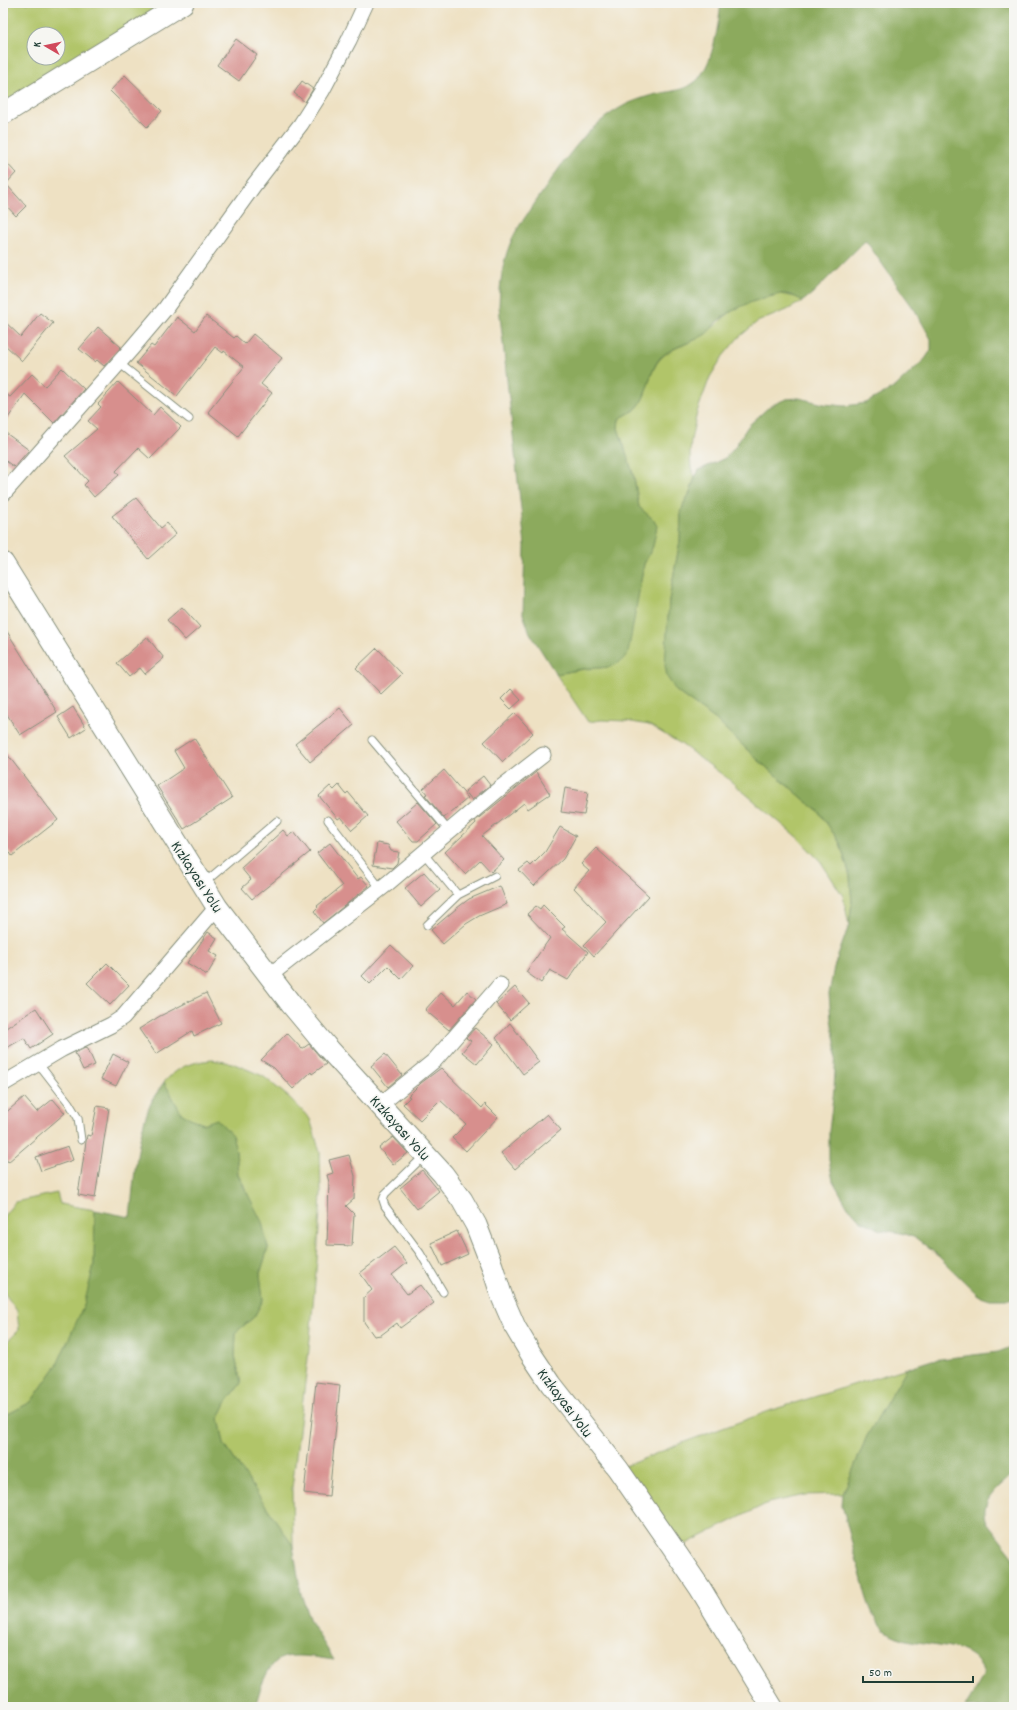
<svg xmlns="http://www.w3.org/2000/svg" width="1017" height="1710" font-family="Dekko,sans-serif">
  <rect width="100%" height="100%" fill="#f6f6f2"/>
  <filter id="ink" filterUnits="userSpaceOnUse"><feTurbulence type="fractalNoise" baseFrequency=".025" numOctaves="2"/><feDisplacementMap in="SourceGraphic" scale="8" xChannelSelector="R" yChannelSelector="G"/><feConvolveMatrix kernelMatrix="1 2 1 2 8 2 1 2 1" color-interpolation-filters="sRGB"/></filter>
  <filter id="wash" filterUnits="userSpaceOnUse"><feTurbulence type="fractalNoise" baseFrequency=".012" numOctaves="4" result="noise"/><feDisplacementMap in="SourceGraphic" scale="16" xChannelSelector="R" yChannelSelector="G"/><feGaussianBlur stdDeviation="0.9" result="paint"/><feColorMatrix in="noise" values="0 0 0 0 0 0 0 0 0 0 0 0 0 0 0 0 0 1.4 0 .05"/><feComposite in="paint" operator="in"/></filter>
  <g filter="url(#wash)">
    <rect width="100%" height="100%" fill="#eee1c3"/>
    <path fill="#b1c569" stroke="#68814e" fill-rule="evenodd" d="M 3,3 L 183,3 L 3,114 ZM 34,34 L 58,34 L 58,58 L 34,58 Z
      M 780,294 L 796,297 L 803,301 L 787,310 L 757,322 L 738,338 L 723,356 L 710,377 L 697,412 L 691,440 L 690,454 L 691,468 L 695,477 L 690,493 L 684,503 L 681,513 L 680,541 L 669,600 L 668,623 L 677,692 L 715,719 L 758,760 L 819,812 L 840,843 L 850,876 L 852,903 L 849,925 L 843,896 L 821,862 L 798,838 L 727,778 L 681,744 L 649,725 L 626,721 L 601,720 L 588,722 L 556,674 L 584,669 L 611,667 L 638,595 L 644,564 L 653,546 L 644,512 L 639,507 L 634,477 L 618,428 L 619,419 C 623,416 630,413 635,410 C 649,397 648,371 661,358 C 671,348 686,345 698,338 C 712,331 721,318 734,310 C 748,301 765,299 780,294 Z
      M 212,1060 L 232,1063 L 263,1076 L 291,1099 L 310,1119 L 320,1152 L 321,1194 L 317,1260 L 309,1350 L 292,1488 L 293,1546 L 224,1444 L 219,1418 L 226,1403 L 241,1383 L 235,1356 L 236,1332 L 254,1317 L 263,1300 L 260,1274 L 268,1248 L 245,1187 L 238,1175 L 236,1151 L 203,1124 L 182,1115 L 164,1082 C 181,1065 189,1063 212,1060 Z
      M 57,1193 L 60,1204 L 95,1210 L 94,1265 L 85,1305 L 57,1365 L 31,1402 L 10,1413 L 3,1415 L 3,1346 L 19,1330 L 17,1311 L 3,1291 L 3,1217 L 15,1202 Z
      M 907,1368 L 867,1436 L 843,1494 L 805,1495 L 768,1503 L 674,1550 L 618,1469 L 682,1443 L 772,1410 Z"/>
    <path fill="#8caa5d" stroke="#567448" d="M 721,3 L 1014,3 L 1014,1299 L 990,1299 L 978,1295 L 935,1253 L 916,1238 L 901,1233 L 881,1230 L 860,1220 L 848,1207 L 833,1181 L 829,1160 L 829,1131 L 834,1089 L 836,1048 L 831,1019 L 829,994 L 834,967 L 849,925 L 852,903 L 850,876 L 840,843 L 819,812 L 758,760 L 715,719 L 677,692 L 667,677 L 665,665 L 669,600 L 680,541 L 681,513 L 684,503 L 690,493 L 695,477 L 699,470 L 725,458 L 734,448 L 748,426 L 770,406 L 786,399 L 799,398 L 824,404 L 845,406 L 866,403 L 895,387 L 925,359 L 931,350 L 931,339 L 916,312 L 866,241 L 864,242 L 813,293 L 803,301 C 796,297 788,293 780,294 C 759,298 735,307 719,320 C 714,324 711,330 706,334 C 692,343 673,346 660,358 C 648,372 649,397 635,410 C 630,413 623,416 619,419 L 618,428 L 634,477 L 639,507 L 653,519 L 657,526 L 653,546 L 644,564 L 628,653 C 615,672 603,666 583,669 C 574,670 565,673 556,674 L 530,633 L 523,614 L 525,546 L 499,306 C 500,284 502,264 510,244 C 516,228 528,214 537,200 C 564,162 584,126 627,104 C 634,101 642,98 649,96 C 666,91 687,92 699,78 C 714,60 718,25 721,3 Z
      M 164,1082 L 182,1114 L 203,1124 L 217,1119 L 232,1135 L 236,1151 L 238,1175 L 262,1222 L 268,1248 L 260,1274 L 263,1300 L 254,1317 L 236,1332 L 235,1356 L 241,1383 L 226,1403 L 219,1418 L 224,1444 L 293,1546 L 301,1594 L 310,1621 L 334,1660 C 320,1658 290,1652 278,1660 C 265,1669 259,1693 255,1707 L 3,1707 L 3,1415 L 10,1413 L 31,1402 L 57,1365 L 84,1305 L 94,1265 L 95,1210 L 130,1217 C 134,1182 137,1128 154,1097 C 157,1092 161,1087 164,1082 Z
      M 1014,1346 L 1014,1473 C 1000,1487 978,1500 987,1522 L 1014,1557 L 1014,1707 L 965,1707 L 984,1675 C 973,1630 905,1656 880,1625 C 868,1610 865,1591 860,1573 C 854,1551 848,1528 842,1505 L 843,1494 L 867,1436 L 907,1368 L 932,1360 L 998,1352 Z"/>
    <g id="blocks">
      <path fill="#d78f8d" d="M 236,39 L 257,55 L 239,81 L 217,65 Z
        M 125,75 L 162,111 L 147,127 L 110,91 Z
        M 302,81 L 313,89 L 305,102 L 294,93 Z
        M 3,159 L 16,173 L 6,184 L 26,206 L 16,216 L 3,202 Z
        M 40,313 L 53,323 L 22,361 L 3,343 L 3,320 L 21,337 Z
        M 206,316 L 234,338 L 236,336 L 245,344 L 253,334 L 282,358 L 261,384 L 272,393 L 238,436 L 208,412 L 244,367 L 224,351 L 223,353 L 215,347 L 177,396 L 136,363 L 151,345 L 154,347 L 177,317 L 195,331 Z
        M 98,327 L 121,347 L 104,366 L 97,360 L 95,362 L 79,349 Z
        M 62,368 L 84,389 L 54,423 L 25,394 L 3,425 L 3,392 L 10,397 L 32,374 L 45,386 Z
        M 118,382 L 153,415 L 160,407 L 181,427 L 150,459 L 138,448 L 116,471 L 119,475 L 94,497 L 84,485 L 88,481 L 65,456 L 97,429 L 88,421 L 101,407 L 98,404 Z
        M 3,431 L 29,450 L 14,467 L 3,459 Z
        M 136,498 L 161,528 L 167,523 L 176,534 L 148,559 L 112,516 Z
        M 182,607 L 200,627 L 185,640 L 167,620 Z
        M 3,625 L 57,712 L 20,735 L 3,708 Z
        M 147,637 L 164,658 L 145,674 L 140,668 L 129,677 L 117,663 Z
        M 377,648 L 402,674 L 381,694 L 356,668 Z
        M 511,689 L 521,700 L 511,709 L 501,699 Z
        M 73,707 L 86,728 L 71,738 L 58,717 Z
        M 340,708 L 354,725 L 310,762 L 295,744 Z
        M 515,713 L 533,733 L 503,762 L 484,742 Z
        M 194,738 L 232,798 L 184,829 L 157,786 L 184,768 L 174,751 Z
        M 3,749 L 58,820 L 12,856 L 9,851 L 3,855 Z
        M 444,770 L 468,798 L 444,818 L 425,795 L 427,794 L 423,789 Z
        M 536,772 L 550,794 L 528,809 L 524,803 L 482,836 L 504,860 L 491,872 L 480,860 L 465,874 L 445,852 L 476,823 L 475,821 Z
        M 483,776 L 490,785 L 472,800 L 465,791 Z
        M 339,785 L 346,794 L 348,792 L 368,816 L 352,830 L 341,817 L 338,819 L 319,796 L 330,786 L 334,790 Z
        M 565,788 L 588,792 L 584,815 L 561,812 Z
        M 418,802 L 437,824 L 418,841 L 413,841 L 396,821 Z
        M 560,827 L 576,836 L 563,859 L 534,886 L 519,870 L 528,863 L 531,866 L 545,852 Z
        M 283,830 L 288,836 L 294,832 L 310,852 L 252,899 L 242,888 L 251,880 L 241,868 Z
        M 330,843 L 358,879 L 361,877 L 369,886 L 323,923 L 314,911 L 318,907 L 317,906 L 342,886 L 317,853 Z
        M 377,843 L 388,845 L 391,851 L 399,852 L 397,863 L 392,868 L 373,865 Z
        M 596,848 L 649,896 L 594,956 L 584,945 L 606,922 L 574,888 L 589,871 L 581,864 Z
        M 424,872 L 440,890 L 421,907 L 405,888 Z
        M 500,886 L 507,904 L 479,916 L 466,924 L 443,944 L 431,930 L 457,908 L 469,899 Z
        M 543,905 L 565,927 L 562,929 L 588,952 L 568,980 L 550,970 L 541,983 L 526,972 L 550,938 L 527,914 L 536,906 L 540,909 Z
        M 208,932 L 217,938 L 209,951 L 218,956 L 207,975 L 187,963 Z
        M 391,945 L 413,966 L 401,979 L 388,966 L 370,984 L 362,976 Z
        M 107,963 L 129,985 L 110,1005 L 87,983 Z
        M 515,987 L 529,1003 L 510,1020 L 496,1004 Z
        M 467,991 L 476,999 L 449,1030 L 425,1010 L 441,992 L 455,1005 Z
        M 206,993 L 221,1023 L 194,1036 L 192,1031 L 156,1054 L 139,1029 L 160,1016 Z
        M 36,1008 L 53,1034 L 31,1049 L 24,1038 L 3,1050 L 3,1030 Z
        M 510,1023 L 539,1062 L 523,1074 L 496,1038 Z
        M 475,1028 L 494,1044 L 477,1064 L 462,1052 L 471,1041 L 466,1038 Z
        M 287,1033 L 302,1049 L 309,1044 L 326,1064 L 312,1074 L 311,1072 L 293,1089 L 274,1068 L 261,1060 Z
        M 87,1047 L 95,1065 L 83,1070 L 75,1053 Z
        M 113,1054 L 128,1062 L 116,1086 L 101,1079 Z
        M 385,1054 L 402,1075 L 388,1087 L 371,1066 Z
        M 441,1068 L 482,1108 L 485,1104 L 498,1117 L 466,1151 L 452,1138 L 466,1124 L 440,1100 L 420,1120 L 403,1104 L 410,1097 L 408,1096 L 421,1083 Z
        M 24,1097 L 37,1112 L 53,1099 L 65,1113 L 8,1162 L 3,1155 L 3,1115 Z
        M 97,1106 L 109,1108 L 95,1198 L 78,1195 L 87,1135 L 91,1136 Z
        M 547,1114 L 561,1130 L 515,1169 L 501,1153 Z
        M 393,1137 L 408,1153 L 393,1165 L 379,1148 Z
        M 68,1146 L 73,1160 L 41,1171 L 36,1157 Z
        M 349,1155 L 355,1176 L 354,1199 L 346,1206 L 354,1214 L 352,1246 L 327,1245 L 329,1182 L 327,1175 L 333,1173 L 329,1160 Z
        M 422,1170 L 439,1191 L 417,1209 L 400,1188 Z
        M 457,1231 L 468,1254 L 442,1266 L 431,1243 Z
        M 394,1247 L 407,1263 L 392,1275 L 407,1294 L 420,1285 L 434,1303 L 400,1328 L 397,1323 L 381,1335 L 374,1336 L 364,1322 L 364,1297 L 372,1290 L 360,1273 Z
        M 316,1382 L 340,1385 L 329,1496 L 304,1493 Z"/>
    </g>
  </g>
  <g filter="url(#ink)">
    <use href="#blocks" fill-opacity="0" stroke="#868f7c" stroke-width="1"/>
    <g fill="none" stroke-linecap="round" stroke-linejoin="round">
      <defs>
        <path id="lane" d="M 119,363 L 189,419
          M 372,740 L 449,831
          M 328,820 L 381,889
          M 424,854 L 458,895
          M 204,883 L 277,821
          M 427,925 L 458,895 L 495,876
          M 38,1063 L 69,1103 L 78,1118 L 81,1140
          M 425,1155 L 385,1194 L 383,1200 L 385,1206 L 420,1253 L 443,1292"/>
        <path id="street" d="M 3,494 L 132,348 L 165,309 L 254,185 L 301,124 L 322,91 L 349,40 L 366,3
          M 270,975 L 388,883 L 499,789 L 543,755
          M 3,1084 L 62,1049 L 111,1025 L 123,1017 L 217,907
          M 381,1104 L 435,1060 L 500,985"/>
        <path id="secondary" d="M 3,114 L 183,3
          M 3,563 L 217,907 L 291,1004 L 326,1046 L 443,1174 L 462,1200 L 476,1225 L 492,1266 L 502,1297 L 515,1327 L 531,1354 L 551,1384 L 618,1469 L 670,1544 L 700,1588 L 772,1707"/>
      </defs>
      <use href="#lane" stroke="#868f7c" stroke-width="9"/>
      <use href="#street" stroke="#868f7c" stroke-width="17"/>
      <use href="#secondary" stroke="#868f7c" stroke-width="23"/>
      <use href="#lane" stroke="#fff" stroke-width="7"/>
      <use href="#street" stroke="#fff" stroke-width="15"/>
      <use href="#secondary" stroke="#fff" stroke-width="21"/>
    </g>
  </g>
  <g text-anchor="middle" stroke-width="3.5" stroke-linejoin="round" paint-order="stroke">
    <g font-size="16" fill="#1f3d34" stroke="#f6f6f2">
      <text transform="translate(198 876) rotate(57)" y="6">Kızkayası Yolu</text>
      <text transform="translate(401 1127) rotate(48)" y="6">Kızkayası Yolu</text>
      <text transform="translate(566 1402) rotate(53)" y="6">Kızkayası Yolu</text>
    </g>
  </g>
  <rect width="1017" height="1710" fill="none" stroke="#f6f6f2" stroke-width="16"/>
  <g transform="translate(46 46) rotate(279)"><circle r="19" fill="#f6f6f2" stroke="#a0aca6"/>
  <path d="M0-3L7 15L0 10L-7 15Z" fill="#d1495b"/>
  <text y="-6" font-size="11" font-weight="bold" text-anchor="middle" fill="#1f3d34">K</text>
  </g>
  <path d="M863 1676v6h110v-6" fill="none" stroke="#1f3d34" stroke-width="2"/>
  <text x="869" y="1676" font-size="12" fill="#1f3d34" stroke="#f6f6f2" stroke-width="3" paint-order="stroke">50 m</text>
</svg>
